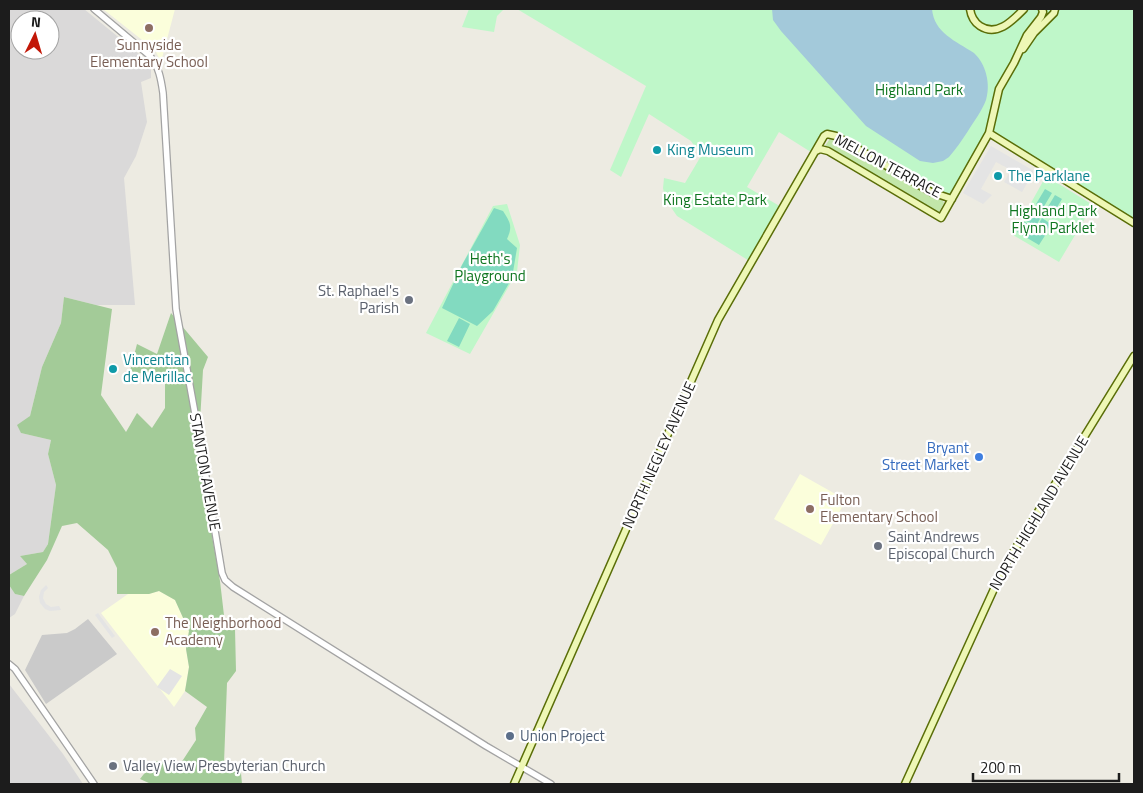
<svg xmlns="http://www.w3.org/2000/svg" width="1143" height="793" font-family="'Titillium Web',sans-serif">
  <rect width="100%" height="100%" fill="#edebe2"/>
  <path fill="#dad9d9" fill-rule="evenodd" d="M 9,9 L 84,9 L 139,54 L 151,70 L 151,78 L 141,82 L 147,122 L 136,156 L 124,178 L 135,305 L 96,305 L 64,297 L 61,323 L 42,367 L 30,416 L 21,433 L 51,440 L 48,454 L 56,485 L 48,544 L 43,552 L 20,556 L 27,564 L 9,575 ZM 20,20 L 50,20 L 50,50 L 20,50 Z
    M 9,585 L 15,594 L 24,596 L 15,614 L 9,618 Z
    M 9,684 L 63,754 L 83,784 L 9,784 Z"/>
  <path fill="#fbfedb" d="M 103,9 L 175,9 L 161,62 L 156,52 L 151,47 Z
    M 800,474 L 846,500 L 821,545 L 774,519 Z
    M 159,591 L 175,600 L 189,631 L 186,649 L 189,667 L 185,691 L 174,707 L 101,613 L 128,594 L 149,594 Z"/>
  <path fill="#cacaca" d="M 88,619 L 117,654 L 46,704 L 25,670 L 42,635 L 67,633 L 75,629 Z"/>
  <path fill="#c2e6a9" d="M 831,137 L 838,139 L 943,201 L 944,203 L 939,212 L 936,212 L 830,150 L 825,146 Z"/>
  <path fill="#a3cb98" d="M 64,297 L 112,309 L 101,395 L 126,432 L 137,413 L 152,428 L 165,408 L 165,378 L 130,371 L 137,344 L 157,354 L 171,313 L 208,357 L 203,370 L 198,456 L 220,581 L 225,624 L 235,629 L 236,671 L 227,683 L 224,763 L 241,773 L 242,784 L 151,784 L 140,779 L 154,761 L 181,763 L 196,740 L 195,728 L 207,707 L 185,691 L 189,667 L 186,649 L 189,631 L 175,600 L 159,591 L 149,594 L 117,594 L 117,568 L 108,550 L 77,523 L 62,526 L 47,560 L 24,596 L 15,594 L 9,585 L 9,575 L 27,564 L 20,556 L 43,552 L 48,544 L 56,485 L 48,454 L 51,440 L 21,433 L 17,425 L 30,416 L 42,367 L 61,323 Z"/>
  <path fill="#bff7c9" d="M 469,9 L 504,9 L 497,16 L 494,32 L 462,27 Z
    M 517,9 L 1134,9 L 1134,223 L 989,133 L 952,199 L 931,192 L 827,134 L 814,154 L 779,132 L 747,187 L 783,208 L 751,262 L 677,216 L 668,203 L 665,197 L 663,188 L 664,178 L 685,183 L 701,156 L 691,141 L 649,114 L 621,177 L 610,170 L 646,86 Z
    M 1046,176 L 1093,205 L 1059,262 L 1013,235 Z
    M 507,204 L 520,245 L 517,272 L 470,354 L 426,333 L 493,206 Z"/>
  <path fill="#82dac0" d="M 1045,189 L 1052,193 L 1043,208 L 1036,204 Z
    M 1055,195 L 1062,199 L 1053,214 L 1046,210 Z
    M 494,208 L 503,211 C 510,222 513,226 507,239 L 517,248 L 512,278 L 493,311 L 477,326 L 442,308 L 462,265 Z
    M 1031,212 L 1041,217 L 1036,226 L 1026,221 Z
    M 1042,218 L 1051,224 L 1046,232 L 1037,227 Z
    M 1023,221 L 1046,234 L 1039,245 L 1017,232 Z
    M 459,318 L 470,324 L 459,347 L 447,341 Z"/>
  <path fill="#e4e4e4" d="M 991,146 L 1034,171 L 1022,192 L 1004,182 L 1011,170 L 996,162 L 981,189 L 992,195 L 983,204 L 963,193 Z
    M 46,585 L 48,588 L 44,592 L 43,598 L 46,604 L 51,607 L 59,606 L 61,610 L 50,611 L 45,609 L 40,603 L 39,597 L 41,590 Z
    M 98,613 L 115,636 L 112,638 L 95,615 Z
    M 170,669 L 182,676 L 169,695 L 157,687 Z"/>
  <path fill="#a3c9da" d="M 772,9 L 932,9 C 934,33 956,41 974,53 C 986,64 991,84 986,100 C 982,111 974,121 968,131 C 962,140 956,149 949,157 L 943,161 L 933,163 L 920,161 L 866,126 L 781,31 L 773,20 Z"/>
  <g fill="none" stroke-linecap="round" stroke-linejoin="round">
    <defs>
      <path id="tertiary" d="M 94,9 L 150,56 C 159,67 161,79 163,93 L 176,309 L 200,441 L 222,573 L 225,580 L 233,587 L 486,746 L 551,784
        M 9,664 L 15,669 L 94,784"/>
      <path id="secondary" d="M 970,9 C 971,16 974,22 980,26 C 997,37 1012,21 1024,9
        M 1023,49 L 1034,33 L 1054,13 L 1055,9
        M 989,133 L 1134,223
        M 816,151 L 820,149 L 828,151 L 941,218 L 989,133 L 999,89 L 1014,63 L 1027,35 L 1041,17 L 1043,12 L 1042,9
        M 514,784 L 718,320 L 824,136 L 827,134 L 836,136 L 931,192 L 952,199
        M 905,784 L 1004,567 L 1134,356"/>
    </defs>
    <use href="#tertiary" stroke="#a3a3a3" stroke-width="8"/>
    <use href="#secondary" stroke="#5a6e08" stroke-width="9"/>
    <use href="#tertiary" stroke="#fff" stroke-width="5.5"/>
    <use href="#secondary" stroke="#eef7b6" stroke-width="6"/>
  </g>
  <g fill="#8d6e63" stroke="#fff" stroke-width="2">
    <circle cx="149" cy="28" r="5"/>
    <circle cx="810" cy="509" r="5"/>
    <circle cx="155" cy="632" r="5"/>
  </g>
  <g fill="#0f9aa8" stroke="#fff" stroke-width="2">
    <circle cx="657" cy="150" r="5"/>
    <circle cx="998" cy="176" r="5"/>
    <circle cx="113" cy="369" r="5"/>
  </g>
  <g fill="#6b7280" stroke="#fff" stroke-width="2">
    <circle cx="409" cy="300" r="5"/>
    <circle cx="878" cy="546" r="5"/>
    <circle cx="113" cy="766" r="5"/>
  </g>
  <circle fill="#3f7fe0" stroke="#fff" stroke-width="2" cx="979" cy="457" r="5"/>
  <circle fill="#5c6f8a" stroke="#fff" stroke-width="2" cx="510" cy="736" r="5"/>
  <g text-anchor="middle" stroke-width="4.5" stroke-linejoin="round" paint-order="stroke">
    <g font-size="15" fill="#785e54" stroke="#fff" text-anchor="start">
      <text x="149" y="50" text-anchor="middle">Sunnyside<tspan x="149" dy="17">Elementary School</tspan></text>
      <text x="820" y="505">Fulton<tspan x="820" dy="17">Elementary School</tspan></text>
      <text x="165" y="628">The Neighborhood<tspan x="165" dy="17">Academy</tspan></text>
    </g>
    <g font-size="15" fill="#0f7620" stroke="#fff">
      <text x="919" y="95">Highland Park</text>
      <text x="715" y="205">King Estate Park</text>
      <text x="1053" y="216">Highland Park<tspan x="1053" dy="17">Flynn Parklet</tspan></text>
      <text x="490" y="264">Heth's<tspan x="490" dy="17">Playground</tspan></text>
    </g>
    <g font-size="15" fill="#0d838f" stroke="#fff" text-anchor="start">
      <text x="667" y="155">King Museum</text>
      <text x="1008" y="181">The Parklane</text>
      <text x="123" y="365">Vincentian<tspan x="123" dy="17">de Merillac</tspan></text>
    </g>
    <g font-size="15" fill="#1c1c1c" stroke="#fff">
      <text transform="translate(888 166) rotate(28)" y="5">MELLON TERRACE</text>
      <text transform="translate(659 455) rotate(-66)" y="5">NORTH NEGLEY AVENUE</text>
      <text transform="translate(205 472) rotate(80)" y="5">STANTON AVENUE</text>
      <text transform="translate(1039 513) rotate(-59)" y="5">NORTH HIGHLAND AVENUE</text>
    </g>
    <g font-size="15" fill="#5b616d" stroke="#fff" text-anchor="start">
      <text x="399" y="296" text-anchor="end">St. Raphael's<tspan x="399" dy="17">Parish</tspan></text>
      <text x="888" y="542">Saint Andrews<tspan x="888" dy="17">Episcopal Church</tspan></text>
      <text x="123" y="771">Valley View Presbyterian Church</text>
    </g>
    <g font-size="15" fill="#366cbe" stroke="#fff" text-anchor="end">
      <text x="969" y="453">Bryant<tspan x="969" dy="17">Street Market</tspan></text>
    </g>
    <g font-size="15" fill="#4e5e75" stroke="#fff" text-anchor="start">
      <text x="520" y="741">Union Project</text>
    </g>
  </g>
  <rect width="1143" height="793" fill="none" stroke="#1c1c1c" stroke-width="20"/>
  <g transform="translate(35 35) rotate(5)"><circle r="24" fill="#ffffff" stroke="#a4a4a4"/>
  <path d="M0-4L9 19L0 12L-9 19Z" fill="#c21707"/>
  <text y="-8" font-size="14" font-weight="bold" text-anchor="middle" fill="#1c1c1c">N</text>
  </g>
  <path d="M973 773v8h146v-8" fill="none" stroke="#1c1c1c" stroke-width="2.5"/>
  <text x="980" y="773" font-size="15" fill="#1c1c1c" stroke="#ffffff" stroke-width="4" paint-order="stroke">200 m</text>
</svg>
